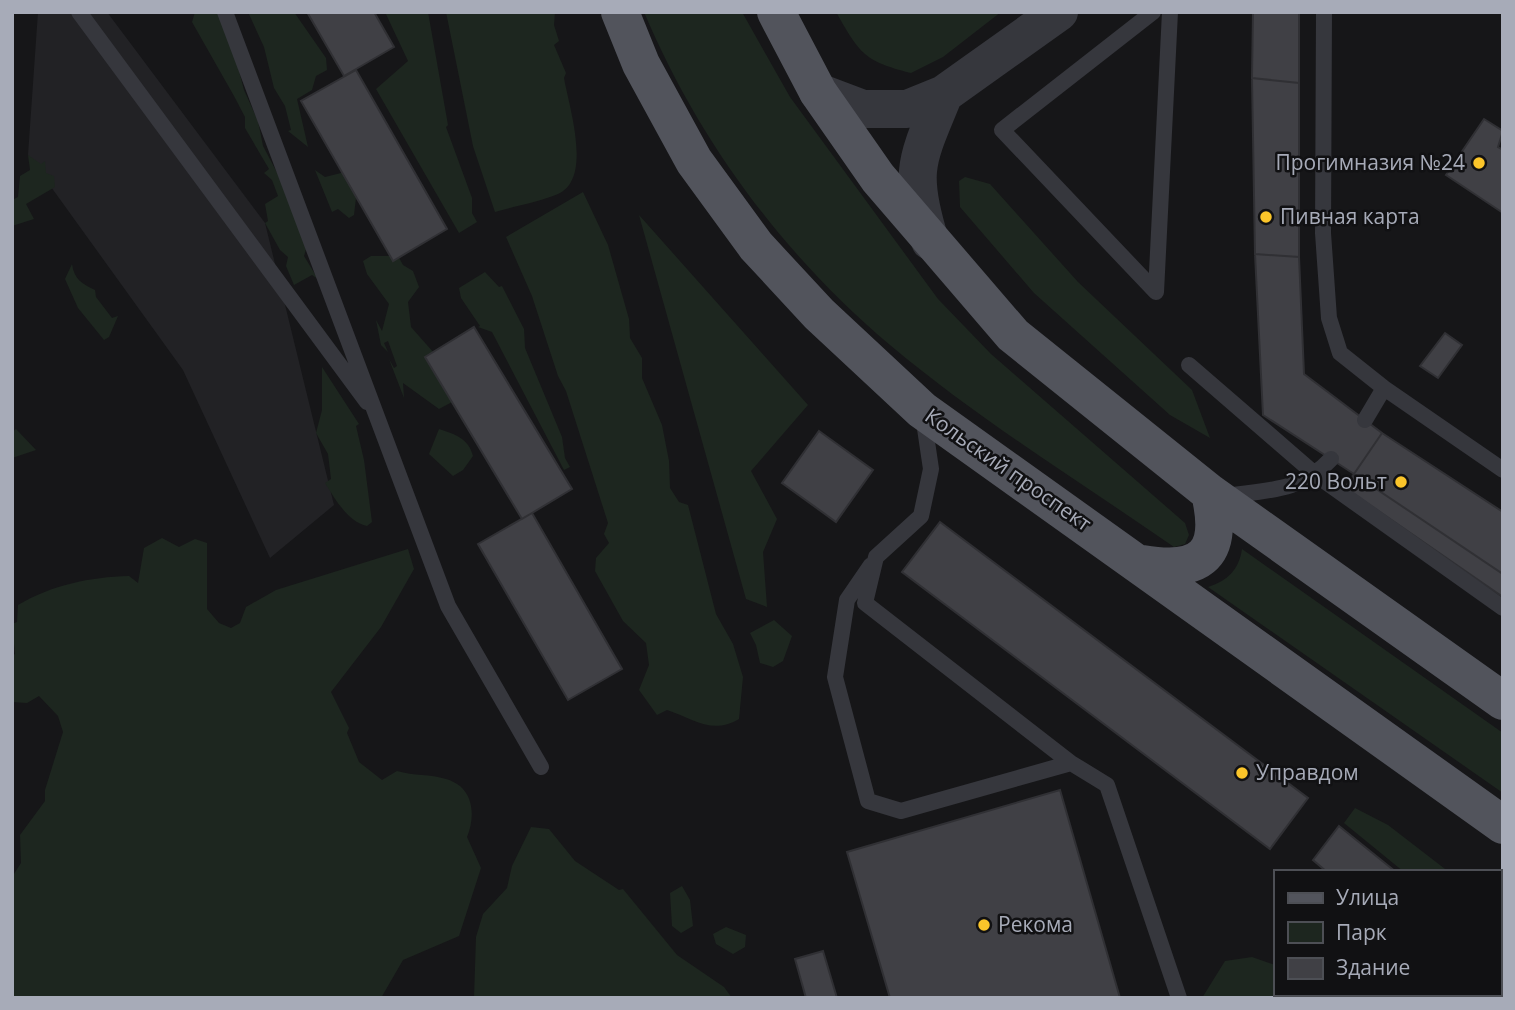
<svg xmlns="http://www.w3.org/2000/svg" width="1515" height="1010" font-family="'Open Sans',sans-serif">
  <rect width="100%" height="100%" fill="#161618"/>
  <path fill="#222225" d="M 38,12 L 107,12 L 265,223 L 334,505 L 270,558 L 183,370 L 28,155 Z"/>
  <path fill="#1d261f" d="M 195,12 L 218,12 L 235,56 L 244,90 L 258,121 L 263,146 L 282,182 L 307,246 L 304,256 L 318,279 L 312,275 L 294,285 L 286,266 L 288,257 L 280,250 L 265,223 L 268,221 L 265,204 L 278,196 L 272,180 L 264,173 L 269,169 L 245,128 L 245,117 L 234,96 L 192,22 Z
    M 248,12 L 294,12 L 326,58 L 327,70 L 316,76 L 312,90 L 297,99 L 308,147 L 288,131 L 291,130 L 285,106 L 274,88 L 264,47 Z
    M 385,12 L 428,12 L 448,125 L 446,127 L 472,198 L 472,213 L 477,222 L 459,233 L 376,89 L 408,61 Z
    M 446,12 L 555,12 L 554,25 L 559,41 L 554,45 L 566,73 L 564,78 C 569,107 593,179 558,194 C 539,202 515,206 495,212 L 473,146 Z
    M 644,12 L 742,12 L 790,97 L 938,299 L 991,354 L 1185,523 L 1189,535 L 1185,544 L 1174,547 C 1079,481 978,419 890,345 C 783,255 698,140 644,12 Z
    M 836,12 L 1001,12 L 943,57 L 911,73 C 864,61 860,54 836,12 Z
    M 28,155 L 41,164 L 45,161 L 46,173 L 54,176 L 55,187 L 26,204 L 34,219 L 12,226 L 12,200 L 18,197 L 20,176 L 30,170 Z
    M 315,170 L 325,177 L 349,171 L 369,206 L 356,198 L 354,215 L 349,218 L 338,209 L 332,212 Z
    M 965,177 L 990,184 L 1078,282 L 1192,390 L 1210,438 L 1170,415 L 1034,293 L 960,207 L 959,181 Z
    M 583,192 L 608,245 L 629,319 L 630,338 L 642,358 L 642,378 L 662,425 L 669,461 L 670,488 L 679,502 L 688,505 L 716,614 L 733,644 L 743,677 L 739,719 C 712,735 694,719 667,710 L 657,715 L 639,690 L 649,665 L 646,643 L 623,621 L 595,571 L 596,558 L 609,543 L 604,534 L 608,523 L 566,391 L 558,376 L 532,296 L 506,237 Z
    M 639,215 L 808,405 L 751,471 L 777,519 L 763,552 L 767,607 L 746,599 Z
    M 371,256 L 398,256 L 403,265 L 413,271 L 419,287 L 408,302 L 411,327 L 434,353 L 454,401 L 439,409 L 403,383 L 404,398 L 389,359 L 394,368 L 397,366 L 388,341 L 384,343 L 388,352 L 381,345 L 376,320 L 382,331 L 389,304 L 367,274 L 363,261 Z
    M 72,264 C 74,279 82,284 95,290 L 96,297 L 112,318 L 118,316 L 109,337 L 104,340 L 78,308 L 65,279 Z
    M 485,272 L 499,287 L 502,286 L 524,329 L 525,348 L 562,437 L 565,458 L 570,467 L 564,470 L 492,332 L 478,327 L 480,326 L 461,298 L 459,288 Z
    M 322,367 L 359,424 L 356,426 L 364,460 L 372,522 L 367,526 C 348,522 335,499 325,483 L 331,479 L 328,454 L 316,433 L 322,410 Z
    M 16,429 L 36,450 L 12,458 L 12,432 Z
    M 439,429 C 455,434 469,439 473,456 L 463,470 L 453,476 L 429,454 Z
    M 162,538 L 179,547 L 195,539 L 207,543 L 207,609 L 219,623 L 231,628 L 240,623 L 246,607 L 276,590 L 408,549 L 414,569 L 381,627 L 331,692 L 349,728 L 347,733 L 359,762 L 382,780 L 397,771 C 414,776 430,774 446,779 C 474,787 476,815 467,837 L 481,868 L 459,936 L 403,960 L 381,998 L 12,998 L 12,877 L 21,863 L 20,835 L 45,801 L 45,790 L 63,732 L 58,716 L 39,696 L 27,703 L 12,702 L 12,656 L 15,654 L 12,624 L 17,622 L 18,605 C 52,585 90,577 129,576 L 138,583 L 144,548 Z
    M 1242,549 L 1503,733 L 1503,793 L 1208,587 C 1227,581 1239,570 1242,549 Z
    M 774,620 L 792,636 L 783,661 L 773,667 L 760,663 L 756,645 L 750,633 Z
    M 1355,808 L 1388,825 L 1449,872 L 1404,872 L 1344,823 Z
    M 531,827 L 549,829 L 575,861 L 619,890 L 623,889 L 677,955 L 724,987 L 732,998 L 474,998 L 476,937 L 483,914 L 507,888 L 512,866 Z
    M 682,886 L 690,900 L 693,926 L 681,933 L 672,926 L 670,893 Z
    M 726,927 L 746,935 L 745,947 L 733,954 L 716,944 L 713,934 Z
    M 1252,957 L 1275,965 L 1275,994 L 1360,994 L 1363,998 L 1202,998 L 1225,961 Z"/>
  <path fill="#404045" stroke="#303034" stroke-width="2" d="M 307,12 L 374,12 L 394,47 L 344,76 Z
    M 1253,12 L 1299,12 L 1299,83 L 1252,78 Z
    M 356,70 L 447,229 L 393,261 L 301,101 Z
    M 1252,78 L 1299,83 L 1299,257 L 1255,254 Z
    M 1484,119 L 1503,131 L 1498,147 L 1503,150 L 1503,213 L 1446,175 Z
    M 1255,254 L 1299,257 L 1304,374 L 1382,433 L 1354,474 L 1263,415 Z
    M 474,327 L 572,489 L 522,519 L 425,357 Z
    M 1445,333 L 1462,345 L 1438,378 L 1420,366 Z
    M 819,431 L 873,470 L 836,522 L 782,483 Z
    M 1382,433 L 1503,512 L 1503,574 L 1354,474 Z
    M 1354,474 L 1503,574 L 1503,597 L 1345,488 Z
    M 532,513 L 622,669 L 568,700 L 478,544 Z
    M 940,522 L 1308,798 L 1270,849 L 902,572 Z
    M 1060,790 L 1120,998 L 890,998 L 847,852 Z
    M 1339,826 L 1396,872 L 1327,872 L 1313,860 Z
    M 823,951 L 837,998 L 806,998 L 795,959 Z
    M 1499,977 L 1503,998 L 1461,998 L 1459,994 L 1499,994 Z"/>
  <g fill="none" stroke-linecap="round" stroke-linejoin="round">
    <path stroke="#36373d" stroke-width="16" d="M 79,12 L 367,402
      M 225,12 L 448,606 L 541,767
      M 1153,12 L 1002,130 L 1156,292 L 1170,12
      M 1324,12 L 1323,233 L 1329,318 L 1340,353 L 1384,388 L 1503,470
      M 1189,365 L 1316,475 L 1503,608
      M 923,415 L 931,469 L 921,516 L 876,557 L 865,603 L 1071,763 L 1107,785 L 1179,998
      M 1365,420 L 1384,388
      M 1225,496 C 1267,490 1301,492 1331,459
      M 871,565 L 847,600 L 835,677 L 868,801 L 901,811 L 1071,763"/>
    <path stroke="#36373d" stroke-width="38" d="M 818,92 L 863,109 L 907,109 L 944,94 L 1059,12
      M 930,241 C 908,170 917,160 944,94"/>
    <path stroke="#52545c" stroke-width="38" d="M 620,12 L 641,64 L 694,161 L 756,246 L 819,314 L 922,410 L 1503,825
      M 776,12 L 818,92 L 878,178 L 1013,335 L 1210,493 L 1503,701
      M 1142,564 C 1203,574 1224,554 1210,493"/>
  </g>
  <g fill="#fbc52a" stroke="#111113" stroke-width="2.5">
    <circle cx="1479" cy="163" r="7"/>
    <circle cx="1266" cy="217" r="7"/>
    <circle cx="1401" cy="482" r="7"/>
    <circle cx="1242" cy="773" r="7"/>
    <circle cx="984" cy="925" r="7"/>
  </g>
  <g text-anchor="middle" stroke-width="5" stroke-linejoin="round" paint-order="stroke">
    <g font-size="21" fill="#a7abb8" stroke="#111113" text-anchor="start">
      <text x="1465" y="170" text-anchor="end">Прогимназия №24</text>
      <text x="1280" y="224">Пивная карта</text>
      <text x="1387" y="489" text-anchor="end">220 Вольт</text>
      <text x="1256" y="780">Управдом</text>
      <text x="998" y="932">Рекома</text>
    </g>
    <g font-size="21" fill="#a7abb8" stroke="#111113">
      <text transform="translate(1008 470) rotate(35)" y="7">Кольский проспект</text>
    </g>
  </g>
  <rect width="1515" height="1010" fill="none" stroke="#a7abb8" stroke-width="28"/>
  <rect x="1274" y="870" width="228" height="126" fill="#111113" stroke="#4d4f55" stroke-width="2"/>
  <rect x="1288" y="893" width="35" height="10" fill="#52545c" stroke="#4d4f55" stroke-width="2"/>
  <text x="1336" y="905" font-size="21" fill="#a7abb8">Улица</text>
  <rect x="1288" y="922" width="35" height="21" fill="#1d261f" stroke="#4d4f55" stroke-width="2"/>
  <text x="1336" y="940" font-size="21" fill="#a7abb8">Парк</text>
  <rect x="1288" y="958" width="35" height="21" fill="#404045" stroke="#4d4f55" stroke-width="2"/>
  <text x="1336" y="975" font-size="21" fill="#a7abb8">Здание</text>
</svg>
